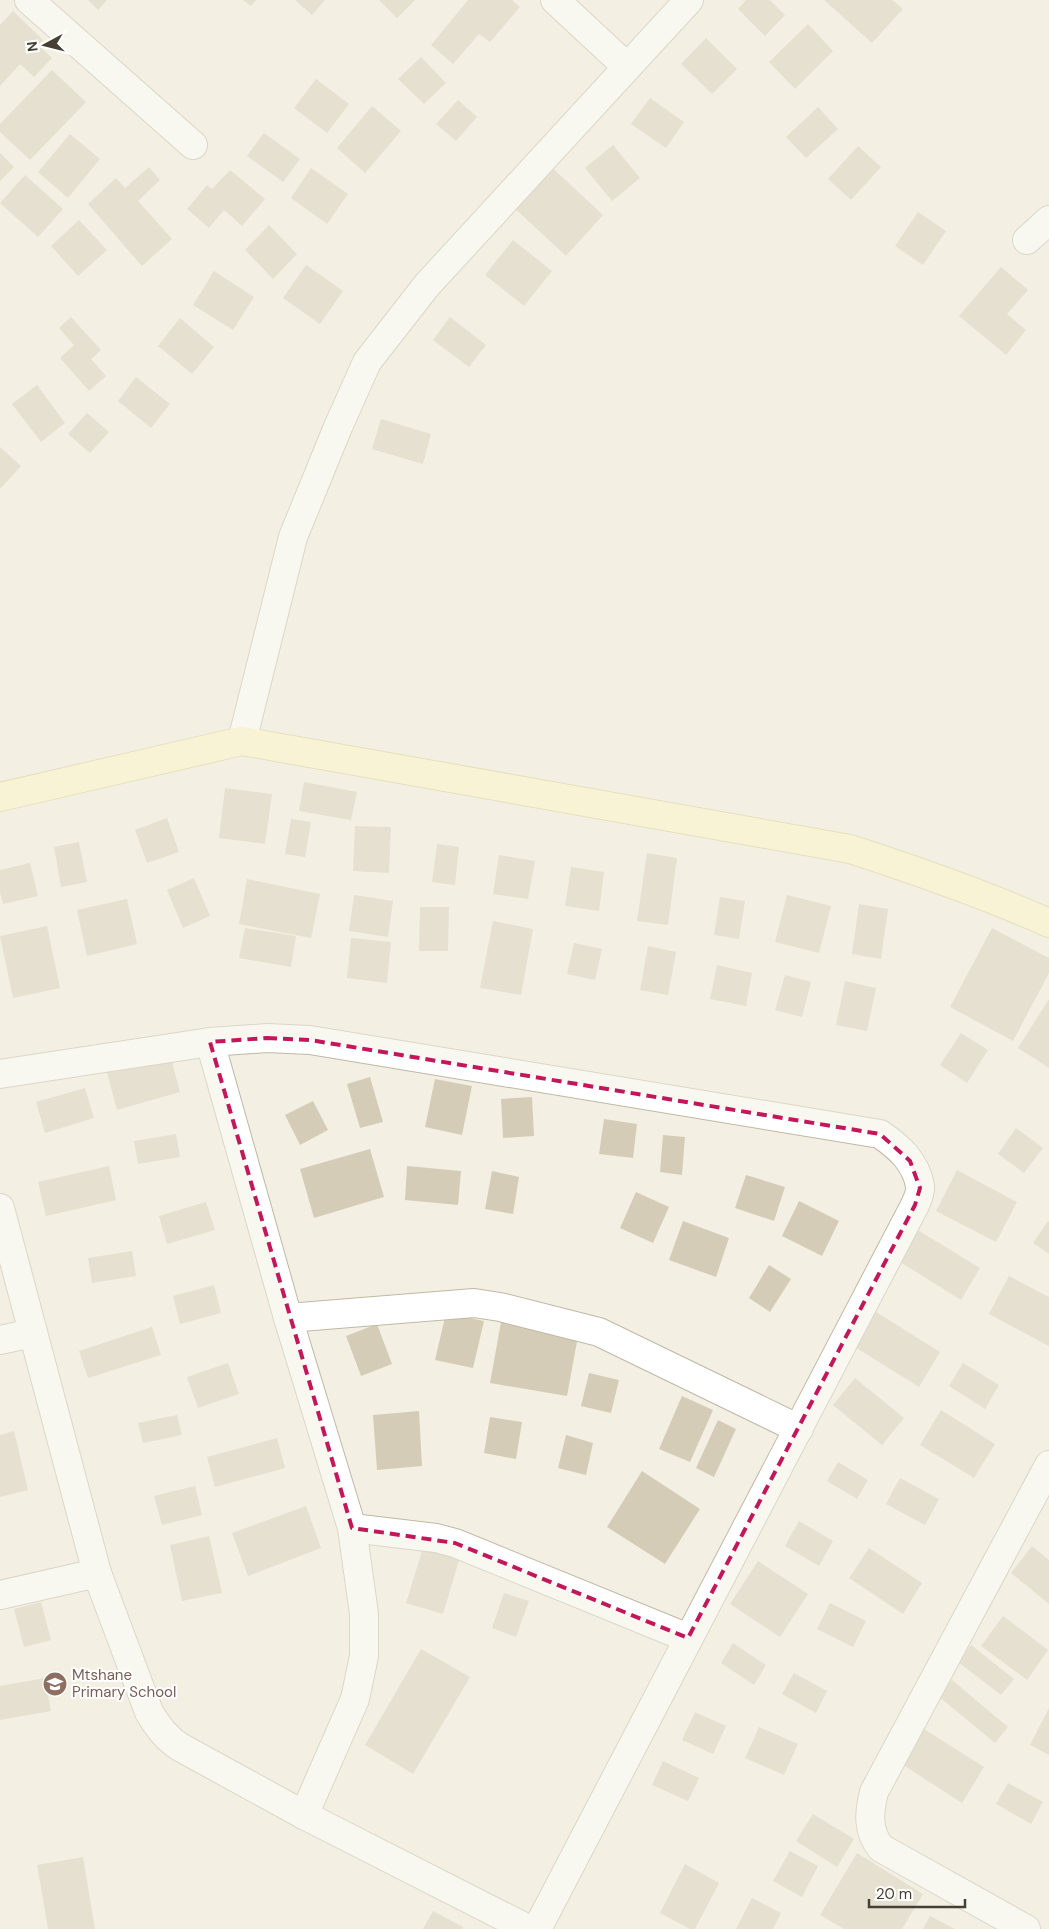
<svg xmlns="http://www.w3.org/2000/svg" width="1049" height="1929" font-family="'DM Sans',sans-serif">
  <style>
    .building { fill: #d5ccb8 }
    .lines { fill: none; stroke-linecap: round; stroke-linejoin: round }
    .street-casing { stroke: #bfb8a5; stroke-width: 30 }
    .secondary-casing { stroke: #d5ca90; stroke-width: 30 }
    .street { stroke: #fff; stroke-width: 28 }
    .secondary { stroke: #fff6c1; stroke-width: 28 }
    .marked { fill: none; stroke: #c2185b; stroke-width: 4; stroke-dasharray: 10 6; stroke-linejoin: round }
    .labels { text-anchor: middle; stroke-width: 4; stroke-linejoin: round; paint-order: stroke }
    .education-label { font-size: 15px; fill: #785e54; stroke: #fff; text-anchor: start }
  </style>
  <rect width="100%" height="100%" fill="#f3f0e3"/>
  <g class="building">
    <path d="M88,0H107L98,10Z"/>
    <path d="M243,0H256L251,6Z"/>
    <path d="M295,0H325L312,15Z"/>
    <path d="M379,0H415L397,18Z"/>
    <path d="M468,0H512L520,7L490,42L479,34L453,64L431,45Z"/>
    <path d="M746,0H770L785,15L765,36L738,9Z"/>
    <path d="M824,0H892L903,9L872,43Z"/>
    <path d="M13,11L43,40L38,45L52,58L34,77L20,64L0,86V25Z"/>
    <path d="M808,24L833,51L795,89L769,62Z"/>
    <path d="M706,38L737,69L712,94L681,64Z"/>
    <path d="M421,57L446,83L424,104L398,79Z"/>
    <path d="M52,70L86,102L30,160L0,132V124Z"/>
    <path d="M316,79L349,104L327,133L294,108Z"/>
    <path d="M650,98L684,122L666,148L631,124Z"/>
    <path d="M458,100L477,117L456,141L436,124Z"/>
    <path d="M372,106L401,131L365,173L337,148Z"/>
    <path d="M818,107L838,129L806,158L786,137Z"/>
    <path d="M264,133L300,159L283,182L247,156Z"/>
    <path d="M70,134L100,159L68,198L38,172Z"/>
    <path d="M613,145L640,178L612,201L585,168Z"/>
    <path d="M858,146L881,167L851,200L828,179Z"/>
    <path d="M0,153L14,167L0,181Z"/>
    <path d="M547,163L603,215L566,256L510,204Z"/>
    <path d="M149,167L160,180L138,201L172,239L142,266L88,204L116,178L125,188Z"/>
    <path d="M311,168L348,194L327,224L291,198Z"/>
    <path d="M230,170L265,199L242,226L224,210L209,228L187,209L207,185L212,189Z"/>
    <path d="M25,175L63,209L38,237L0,203Z"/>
    <path d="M918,212L946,231L923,265L895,246Z"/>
    <path d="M79,220L107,250L78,276L51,246Z"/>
    <path d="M269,225L297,254L273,279L245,250Z"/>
    <path d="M513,240L552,271L524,306L485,275Z"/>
    <path d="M306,265L343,291L320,324L283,298Z"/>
    <path d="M1001,267L1028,290L1007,314L1026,330L1006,355L959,316Z"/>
    <path d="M214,271L254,297L233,330L193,305Z"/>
    <path d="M71,317L101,350L91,359L106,376L89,391L60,358L74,345L59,328Z"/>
    <path d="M450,317L486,345L469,367L433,340Z"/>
    <path d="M180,318L214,347L192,374L158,346Z"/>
    <path d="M136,377L170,404L151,428L118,401Z"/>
    <path d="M37,385L65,423L41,442L12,404Z"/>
    <path d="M87,413L109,432L90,453L68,434Z"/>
    <path d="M381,419L431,434L423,464L372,449Z"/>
    <path d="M0,447L21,466L0,489Z"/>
    <path d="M304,782L357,792L351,820L299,811Z"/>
    <path d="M225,788L272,794L265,844L219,838Z"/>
    <path d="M167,818L179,852L147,863L135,830Z"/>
    <path d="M291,819L311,822L305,857L285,854Z"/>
    <path d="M355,826L391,827L389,873L353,871Z"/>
    <path d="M79,842L87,882L61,887L54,847Z"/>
    <path d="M437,844L459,847L455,885L432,882Z"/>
    <path d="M647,853L677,858L668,925L637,921Z"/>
    <path d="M499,855L535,861L528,899L493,894Z"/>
    <path d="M30,863L38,896L3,904L0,892V870Z"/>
    <path d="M571,867L604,872L599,911L565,906Z"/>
    <path d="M194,878L210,916L183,928L167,890Z"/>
    <path d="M247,879L320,894L311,938L239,924Z"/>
    <path d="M354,895L393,901L388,937L349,931Z"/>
    <path d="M787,895L831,906L819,953L775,942Z"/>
    <path d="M720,897L745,901L739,939L714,935Z"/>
    <path d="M127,899L137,944L87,956L77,910Z"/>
    <path d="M859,904L888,909L881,959L852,954Z"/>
    <path d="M420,907H449L448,951H419Z"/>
    <path d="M493,921L533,929L521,995L480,988Z"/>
    <path d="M47,926L60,988L13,998L0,936Z"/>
    <path d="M245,928L296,936L291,967L239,958Z"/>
    <path d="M992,928L1049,958V973L1013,1041L950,1007Z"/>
    <path d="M351,938L391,942L387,983L347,978Z"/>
    <path d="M574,943L602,949L595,980L567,974Z"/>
    <path d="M648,946L676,952L668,995L640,990Z"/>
    <path d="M717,965L752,973L746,1006L710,999Z"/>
    <path d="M785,975L811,982L802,1017L775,1010Z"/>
    <path d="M845,981L876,988L867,1031L836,1025Z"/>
    <path d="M1049,999V1068L1018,1048Z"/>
    <path d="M961,1033L988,1050L967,1083L940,1065Z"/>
    <path d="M169,1051L180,1092L117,1110L106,1069Z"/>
    <path d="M370,1077L383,1122L360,1128L347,1084Z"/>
    <path d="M435,1079L472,1086L462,1135L425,1127Z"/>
    <path d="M85,1088L94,1118L45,1133L36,1102Z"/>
    <path d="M532,1097L534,1136L503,1138L501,1099Z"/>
    <path d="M313,1101L328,1130L300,1145L285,1115Z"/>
    <path d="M604,1119L637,1124L633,1158L599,1154Z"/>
    <path d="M1016,1128L1043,1148L1024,1173L998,1154Z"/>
    <path d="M176,1134L180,1157L138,1164L134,1141Z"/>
    <path d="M663,1135L685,1137L682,1175L660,1172Z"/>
    <path d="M370,1149L384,1197L314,1218L300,1169Z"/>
    <path d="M109,1166L116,1200L46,1216L38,1182Z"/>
    <path d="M407,1166L461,1171L458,1205L405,1200Z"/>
    <path d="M957,1170L1017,1202L996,1242L936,1211Z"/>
    <path d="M492,1171L519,1177L513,1214L485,1209Z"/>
    <path d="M746,1175L785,1187L774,1221L735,1208Z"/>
    <path d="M636,1192L669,1207L653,1243L620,1228Z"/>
    <path d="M799,1201L839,1221L822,1256L782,1236Z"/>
    <path d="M206,1202L215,1230L167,1244L159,1216Z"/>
    <path d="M683,1221L729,1238L716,1277L669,1260Z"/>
    <path d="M1048,1221L1049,1222V1254L1033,1243Z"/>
    <path d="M916,1229L980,1268L961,1300L897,1260Z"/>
    <path d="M132,1251L136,1276L92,1283L88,1258Z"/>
    <path d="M769,1265L791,1279L770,1312L749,1298Z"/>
    <path d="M1009,1276L1049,1297V1346L989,1314Z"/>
    <path d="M214,1285L221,1313L180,1324L173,1296Z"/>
    <path d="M876,1312L940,1352L919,1387L855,1347Z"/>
    <path d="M446,1313L484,1321L473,1368L435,1360Z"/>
    <path d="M501,1322L578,1336L567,1396L490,1383Z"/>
    <path d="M377,1324L392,1364L361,1376L346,1336Z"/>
    <path d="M152,1327L161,1355L88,1378L79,1351Z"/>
    <path d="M228,1363L239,1394L198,1408L187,1377Z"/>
    <path d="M963,1363L999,1385L985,1409L949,1386Z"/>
    <path d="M589,1373L619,1380L611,1413L581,1406Z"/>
    <path d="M855,1378L904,1418L882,1445L833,1405Z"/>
    <path d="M682,1396L713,1410L690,1462L659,1449Z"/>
    <path d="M941,1410L995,1444L974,1478L920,1445Z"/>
    <path d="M419,1411L422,1466L377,1470L373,1415Z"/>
    <path d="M177,1415L182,1435L143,1443L138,1423Z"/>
    <path d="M490,1417L522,1422L516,1459L484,1453Z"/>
    <path d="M718,1420L736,1429L714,1477L696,1468Z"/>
    <path d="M14,1431L28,1490L0,1497V1435Z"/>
    <path d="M566,1435L593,1443L586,1475L558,1468Z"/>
    <path d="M277,1438L285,1468L215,1487L207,1457Z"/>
    <path d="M838,1462L868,1480L857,1499L827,1481Z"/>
    <path d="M642,1471L700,1509L665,1564L607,1527Z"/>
    <path d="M900,1478L939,1499L925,1525L886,1504Z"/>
    <path d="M195,1486L202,1515L162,1525L154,1496Z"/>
    <path d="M306,1506L321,1548L248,1576L232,1533Z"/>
    <path d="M799,1521L833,1541L819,1566L785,1546Z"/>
    <path d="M209,1536L222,1593L182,1601L170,1545Z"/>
    <path d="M424,1545L460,1557L443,1614L406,1603Z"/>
    <path d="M1032,1546L1049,1560V1604L1011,1573Z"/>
    <path d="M869,1548L922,1583L903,1614L849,1578Z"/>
    <path d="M758,1561L808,1594L780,1637L730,1604Z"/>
    <path d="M504,1593L529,1601L516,1637L492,1628Z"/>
    <path d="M41,1602L51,1640L24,1647L14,1609Z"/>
    <path d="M830,1603L866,1621L853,1647L817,1629Z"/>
    <path d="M1003,1616L1048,1650L1027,1680L981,1646Z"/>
    <path d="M733,1643L766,1665L754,1685L721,1663Z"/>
    <path d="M971,1645L1014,1679L1001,1695L958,1662Z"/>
    <path d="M421,1649L470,1677L413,1774L365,1745Z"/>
    <path d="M794,1673L827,1691L816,1713L782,1694Z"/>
    <path d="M45,1678L51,1711L0,1720V1686Z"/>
    <path d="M952,1680L1008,1727L995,1743L938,1696Z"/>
    <path d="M1049,1708V1755L1030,1745Z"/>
    <path d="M695,1712L726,1726L713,1754L682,1740Z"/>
    <path d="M919,1726L984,1767L962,1803L897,1761Z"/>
    <path d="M759,1727L798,1744L784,1775L745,1758Z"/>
    <path d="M663,1761L699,1778L688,1801L652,1785Z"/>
    <path d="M1008,1783L1043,1802L1031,1824L996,1804Z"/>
    <path d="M813,1814L854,1839L837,1867L796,1841Z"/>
    <path d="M790,1851L818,1866L802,1897L773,1881Z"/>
    <path d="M857,1853L923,1894L902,1929H844L820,1915Z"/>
    <path d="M83,1857L95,1929H48L37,1865Z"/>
    <path d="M685,1864L719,1883L695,1929H690L660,1913Z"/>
    <path d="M752,1898L781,1913L773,1929H736Z"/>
    <path d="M433,1911L463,1927L462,1929H423Z"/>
    <path d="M930,1916L955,1929H923Z"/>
  </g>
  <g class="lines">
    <defs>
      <g id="street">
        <path d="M29,0L193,145"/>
        <path d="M555,0L627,67"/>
        <path d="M1027,240L1049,220"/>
        <path d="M242,741L293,537L338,427L367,362L427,285L689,0"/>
        <path d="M210,1042L288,1318L352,1528L364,1614V1656L355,1699L304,1815"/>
        <path d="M0,1074L210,1042L267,1038L310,1040L880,1134C899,1147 916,1162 920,1186C921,1192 917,1200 915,1205L537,1929"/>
        <path d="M0,1208L97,1573L149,1712C158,1727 166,1738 180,1747L304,1815L528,1929"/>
        <path d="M288,1318L474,1303L500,1307L599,1332L799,1429"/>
        <path d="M0,1340L32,1333"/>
        <path d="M352,1528L436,1538L455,1543L688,1638"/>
        <path d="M0,1595L97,1573"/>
        <path d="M1026,1929L881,1848C867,1831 869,1812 874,1792L1049,1465"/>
      </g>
      <path id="secondary" d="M0,797L242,741L850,849C918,871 984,894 1049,923"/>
    </defs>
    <use href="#street" class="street-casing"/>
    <use href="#secondary" class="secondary-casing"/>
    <use href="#street" class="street"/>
    <use href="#secondary" class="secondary"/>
  </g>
  <path d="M0 0H1049V1929H0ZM267,1038L310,1040L880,1134L910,1161L920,1188L915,1205L688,1638L455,1543L352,1528L210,1042Z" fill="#f3f0e3" fill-opacity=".55" fill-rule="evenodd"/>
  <path class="marked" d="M267,1038L310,1040L880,1134L910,1161L920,1188L915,1205L688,1638L455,1543L352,1528L210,1042Z"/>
  <defs>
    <symbol id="school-disc" viewBox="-11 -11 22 22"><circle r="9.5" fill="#8d6e63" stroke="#fff"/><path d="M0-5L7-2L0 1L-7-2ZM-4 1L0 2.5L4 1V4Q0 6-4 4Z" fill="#fff"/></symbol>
  </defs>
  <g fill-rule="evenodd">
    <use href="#school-disc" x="41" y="1670" width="28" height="28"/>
  </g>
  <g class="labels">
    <g class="education-label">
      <text x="72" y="1680">Mtshane<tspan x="72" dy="17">Primary School</tspan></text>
    </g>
  </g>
  <g transform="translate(45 45) rotate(263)" stroke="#ffffff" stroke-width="4" paint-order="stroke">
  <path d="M0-4L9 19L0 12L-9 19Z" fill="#454033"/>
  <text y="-8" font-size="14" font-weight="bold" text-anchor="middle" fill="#454033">N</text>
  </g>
  <path d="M869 1899v8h96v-8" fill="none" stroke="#454033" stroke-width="2.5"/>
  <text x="876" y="1899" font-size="15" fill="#454033" stroke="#ffffff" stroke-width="4" paint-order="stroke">20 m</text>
</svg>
